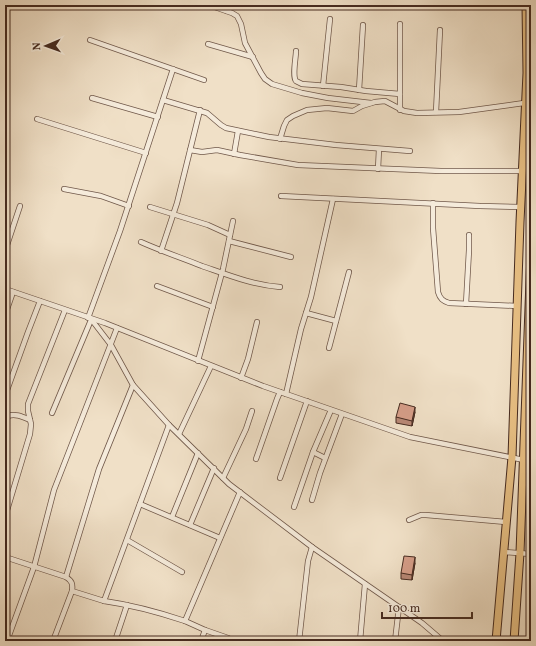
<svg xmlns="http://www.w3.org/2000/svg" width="536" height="646" font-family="Vollkorn,serif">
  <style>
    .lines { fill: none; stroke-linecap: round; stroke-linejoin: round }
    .minor-casing { stroke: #70584a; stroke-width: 6 }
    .primary-casing { stroke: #462b20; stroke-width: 9 }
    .minor { stroke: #f5ebdb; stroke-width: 4.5 }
    .primary { stroke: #e8c084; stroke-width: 7 }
    .wall { fill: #b88876; stroke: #462b20 }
    .shaded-wall { fill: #966f60; stroke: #462b20 }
    .building { fill: #d69e89; stroke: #462b20 }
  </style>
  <rect width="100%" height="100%" fill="#f0e0c7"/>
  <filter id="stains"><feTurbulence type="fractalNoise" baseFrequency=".005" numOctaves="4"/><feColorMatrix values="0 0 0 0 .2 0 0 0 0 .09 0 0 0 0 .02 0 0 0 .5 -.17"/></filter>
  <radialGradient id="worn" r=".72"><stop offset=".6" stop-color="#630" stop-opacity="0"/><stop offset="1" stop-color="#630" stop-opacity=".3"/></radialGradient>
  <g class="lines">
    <defs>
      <g id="minor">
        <path d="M209,5L232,13L237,16L241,24L245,43L261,73L265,79L272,84L302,93L328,98L371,103"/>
        <path d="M227,11L228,5"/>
        <path d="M90,40L204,80"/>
        <path d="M208,44L253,57"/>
        <path d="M296,51C296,58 292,76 296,81C298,82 300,83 302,84L341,87L366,91L400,94"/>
        <path d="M323,86L330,19"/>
        <path d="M359,90L363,25"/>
        <path d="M92,98L158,117"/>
        <path d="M163,100L207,113L221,125L226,128L269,137L336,145L410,151"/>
        <path d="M400,110V24"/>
        <path d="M436,112L440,30"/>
        <path d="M37,119L146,153"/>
        <path d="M280,139L284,126L287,120L293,116L307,110L327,108L353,111L362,106L375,102L385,101L404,111L417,113L459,112L531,102"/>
        <path d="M190,150L202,152L217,150L240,155L298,165L441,171H523"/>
        <path d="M234,154L238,131"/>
        <path d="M378,169L379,149"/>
        <path d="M64,189L101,196L129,206"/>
        <path d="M281,196L480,206L521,207"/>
        <path d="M433,203V228L438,292C440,299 443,301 449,303L517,306"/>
        <path d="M150,207L208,225L230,235"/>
        <path d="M229,241L291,257"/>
        <path d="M141,242C161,251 182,258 202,266C228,275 253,285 280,287"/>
        <path d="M5,251L20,206"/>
        <path d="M161,251L177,203L200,110"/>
        <path d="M157,286L213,307"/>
        <path d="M5,289L105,323L263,386L410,437L524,460"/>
        <path d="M466,304L469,250V235"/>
        <path d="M306,313L336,321"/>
        <path d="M5,315L13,292"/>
        <path d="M88,318L120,231L173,69"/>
        <path d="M329,348L349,272"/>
        <path d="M198,361L223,269L233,221"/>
        <path d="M241,378L248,359L257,322"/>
        <path d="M133,385L169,425"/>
        <path d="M6,393L28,332L40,301"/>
        <path d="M286,394L301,329L311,297L333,199"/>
        <path d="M52,413L91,320"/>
        <path d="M5,425L8,416C15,413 23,417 30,420"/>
        <path d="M179,434L211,366"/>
        <path d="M313,452L325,458"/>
        <path d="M256,459L277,399L280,392"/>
        <path d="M223,478L246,429L252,411"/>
        <path d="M280,478L307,401"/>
        <path d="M312,500L320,473L342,414"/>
        <path d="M140,504L220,538"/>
        <path d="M294,507L313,452L331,410"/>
        <path d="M5,517L30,434L31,424L28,411V404L65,310"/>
        <path d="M172,517L198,453"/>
        <path d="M409,520L421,515H426L506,522"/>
        <path d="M190,525L214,468"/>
        <path d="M127,540L182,572"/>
        <path d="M504,552L531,554"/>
        <path d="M5,557L66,577C72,581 73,584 72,591L104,601L169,425L229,484L312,547"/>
        <path d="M66,577L99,469L133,385L111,345L91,319"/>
        <path d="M104,601C132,605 158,612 185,621"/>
        <path d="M205,630L228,638"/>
        <path d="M7,641L34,567L54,490L117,328"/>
        <path d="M53,641L72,591"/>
        <path d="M115,641L127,605"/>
        <path d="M201,641L205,630L185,621L240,492"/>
        <path d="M299,641L308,561L312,547L422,623L443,641"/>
        <path d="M360,641L365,584"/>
        <path d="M395,641L399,607"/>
      </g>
      <g id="primary">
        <path d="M496,641L512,457L520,222L527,73L526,5"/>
        <path d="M514,641L520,553L531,253"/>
      </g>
    </defs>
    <use href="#minor" class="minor-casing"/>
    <use href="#primary" class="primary-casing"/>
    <use href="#minor" class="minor"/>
    <use href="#primary" class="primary"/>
  </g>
  <g class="wall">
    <path d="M415,412L412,426L396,423V417Z"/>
    <path d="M415,563L412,580L401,579V573Z"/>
  </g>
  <g class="shaded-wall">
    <path d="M415,407V412L412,426V421Z"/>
    <path d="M415,557V563L412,580V575Z"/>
  </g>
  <g class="building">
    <path d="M400,403L415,407L412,421L396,417Z"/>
    <path d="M404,556L415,557L412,575L401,573Z"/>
  </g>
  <rect width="536" height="646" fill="none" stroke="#f0e0c7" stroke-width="20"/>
  <rect x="6" y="6" width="524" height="634" fill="none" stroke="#462b20" stroke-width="2"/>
  <rect x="10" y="10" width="516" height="626" fill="none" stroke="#462b20"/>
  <g transform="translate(46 46) rotate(268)" stroke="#f5ebdb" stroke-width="3" paint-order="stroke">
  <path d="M0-3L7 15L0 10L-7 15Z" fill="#462b20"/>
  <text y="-6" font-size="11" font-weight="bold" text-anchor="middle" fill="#462b20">N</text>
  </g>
  <path d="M382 612v6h90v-6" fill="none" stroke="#462b20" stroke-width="2"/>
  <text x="388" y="612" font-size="12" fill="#462b20" stroke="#f5ebdb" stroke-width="3" paint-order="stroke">100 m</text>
  <rect width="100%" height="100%" filter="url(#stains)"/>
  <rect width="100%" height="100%" fill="url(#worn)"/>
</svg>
